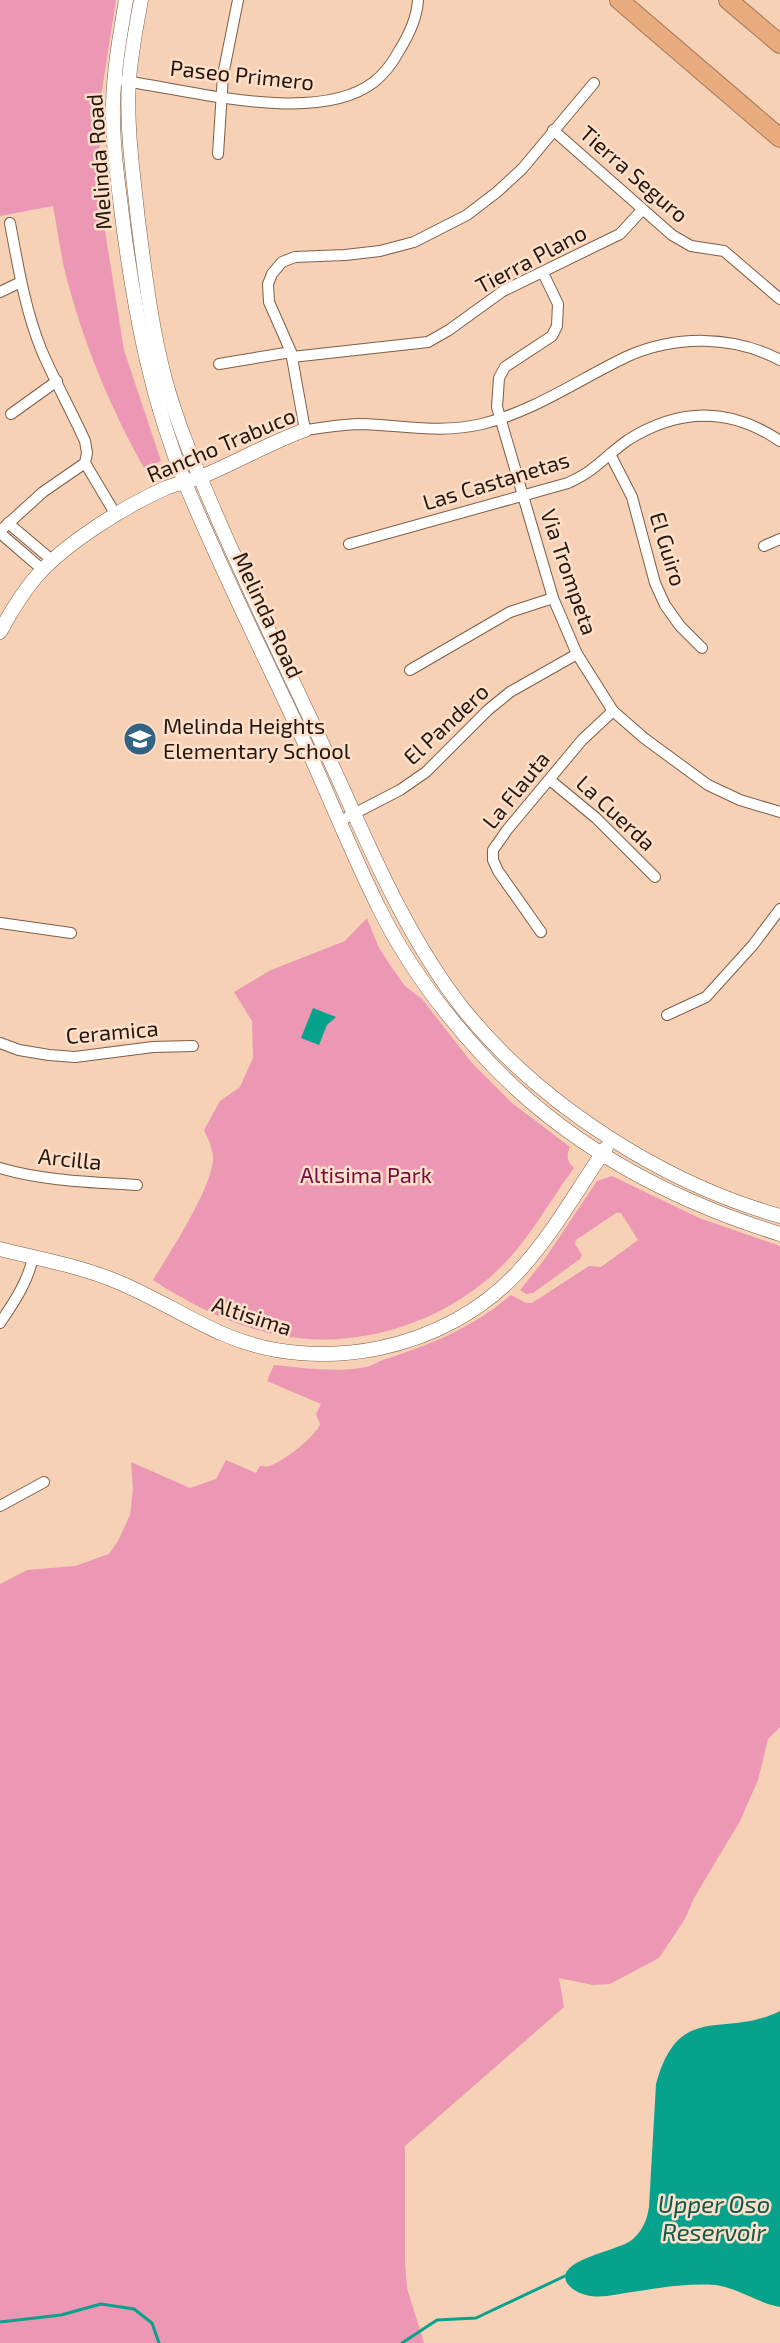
<svg xmlns="http://www.w3.org/2000/svg" width="780" height="2343" font-family="'Exo 2',sans-serif">
  <style>
    .green { fill: #ec97b4 }
    .water { fill: #07a28c }
    .lines { fill: none; stroke-linecap: round; stroke-linejoin: round }
    .stream { stroke: #07a28c; stroke-width: 3 }
    .street-casing { stroke: #7e5e46; stroke-width: 12 }
    .secondary-casing { stroke: #7e5e46; stroke-width: 15 }
    .highway-casing { stroke: #a47856; stroke-width: 20 }
    .street { stroke: #fff; stroke-width: 10 }
    .secondary { stroke: #fff; stroke-width: 14 }
    .highway { stroke: #e9ac7e; stroke-width: 18 }
    .labels { text-anchor: middle; stroke-width: 5; stroke-linejoin: round; paint-order: stroke }
    .street-label { font-size: 22px; fill: #24170d; stroke: #fee0ca }
    .poi-label { font-size: 22px; fill: #24170d; stroke: #fee0ca; text-anchor: start }
    .park-label { font-size: 22px; fill: #740c40; stroke: #fee0ca }
    .water-label { font-size: 24px; font-style: italic; fill: #10584b; stroke: #fee0ca }
  </style>
  <rect width="100%" height="100%" fill="#f6d1b6"/>
  <g class="green">
    <path d="M0,0H116L100,103L99,193L124,350L161,461L144,468C112,411 86,349 69,287C61,260 58,232 53,206L0,216Z"/>
    <path d="M367,918L378,946L390,965L405,986L422,999L472,1063L512,1103L570,1147C566,1155 567,1162 574,1168C568,1177 561,1185 556,1194C539,1219 523,1245 501,1267C444,1323 357,1351 278,1335C233,1326 191,1305 153,1280C169,1254 214,1185 213,1157C212,1147 208,1138 204,1130L220,1101L240,1087L253,1058L252,1021L234,992L271,970L345,941Z"/>
    <path d="M612,1176L699,1218L780,1246V1727L768,1739L758,1780L740,1821L694,1898L685,1919L659,1958L610,1984L593,1985L559,1978L564,2007L405,2146V2261L407,2288L424,2343H0V1584L27,1570L75,1566L109,1554L118,1541L130,1515L133,1489L131,1462L190,1488L216,1479L226,1460L256,1473L260,1466C263,1466 266,1467 269,1466C282,1463 316,1436 320,1424L316,1414L321,1404L267,1381L274,1365C304,1368 336,1373 366,1367C372,1366 377,1362 383,1360C432,1344 471,1329 511,1295L526,1303H532L589,1266L601,1267L638,1240L621,1213H616L576,1240L575,1244L582,1255L580,1259L533,1293L526,1294L520,1290L544,1260L597,1181Z"/>
  </g>
  <g class="water">
    <path d="M313,1008L336,1017L327,1025L319,1045L301,1038Z"/>
    <path d="M780,2011V2307C757,2303 739,2288 715,2285C688,2283 658,2288 632,2292C617,2294 601,2299 586,2295C579,2293 572,2290 567,2283C554,2259 621,2251 633,2239C643,2230 647,2220 649,2207L656,2084C679,2000 724,2039 780,2011Z"/>
  </g>
  <g class="lines">
    <g class="stream">
      <path d="M0,2322L61,2315L101,2304L134,2309L152,2323L159,2343"/>
      <path d="M402,2343L437,2320L476,2318L565,2276"/>
    </g>
    <defs>
      <g id="street">
        <path d="M124,81C190,90 317,126 374,82C384,74 393,62 399,51C409,35 417,19 418,0"/>
        <path d="M594,83L522,169L497,192L467,215L414,242L380,251L345,255L295,257L282,262L272,274L268,284L269,302L291,352L305,430C323,428 342,424 360,424C403,425 438,434 482,424C535,411 578,380 626,357C675,335 733,335 780,360"/>
        <path d="M553,130L672,235L691,246L724,251L780,299"/>
        <path d="M218,154L223,75L238,0"/>
        <path d="M543,273L558,304L557,326L552,336L505,367L499,378L497,407L553,598L577,654L613,711L644,738L708,785L740,800L780,812"/>
        <path d="M0,292L21,282"/>
        <path d="M292,357L428,342L449,330L503,291L620,234L642,210"/>
        <path d="M219,364L291,352"/>
        <path d="M11,414L57,381"/>
        <path d="M610,454L632,497L655,583L665,605L680,626L702,648"/>
        <path d="M85,463L116,515"/>
        <path d="M8,523L53,561"/>
        <path d="M0,531L43,492L85,463L87,453L85,441C71,410 54,380 41,349C25,309 18,266 10,223"/>
        <path d="M0,533L43,570"/>
        <path d="M349,544L568,483C576,479 585,475 592,469C604,460 615,449 628,440C679,408 730,407 780,441"/>
        <path d="M764,546L780,539"/>
        <path d="M410,670L510,612L553,598"/>
        <path d="M550,780L596,818L655,877"/>
        <path d="M340,821L400,790L426,772L488,710L510,692L577,654"/>
        <path d="M0,923L71,933"/>
        <path d="M541,932L498,871L493,860V850L507,830L582,740L613,711"/>
        <path d="M667,1015L706,997L753,945L780,909"/>
        <path d="M0,1043L19,1050L49,1055L75,1057L153,1047L193,1046"/>
        <path d="M0,1168C44,1181 91,1182 137,1185"/>
        <path d="M0,1323C14,1302 28,1282 33,1257"/>
        <path d="M0,1506L44,1482"/>
      </g>
      <g id="secondary">
        <path d="M126,0C120,35 114,69 113,104C112,147 119,189 124,231C136,319 152,402 186,485C221,570 263,653 302,737C328,793 351,852 379,908C406,963 445,1015 487,1060C567,1145 670,1200 780,1234"/>
        <path d="M141,0C136,27 131,53 129,80C126,127 133,173 138,220C145,273 151,327 165,379C177,424 196,468 214,510C247,587 284,662 319,737C363,830 400,929 464,1010C541,1105 663,1183 780,1216"/>
        <path d="M0,632C10,613 22,594 35,578C64,544 125,506 166,488C178,483 190,481 201,477C237,462 269,443 305,430"/>
        <path d="M0,1249C39,1259 81,1266 118,1282C154,1297 187,1318 223,1334C320,1376 445,1350 517,1273C552,1236 577,1190 606,1148"/>
      </g>
      <g id="highway">
        <path d="M619,0L780,138"/>
        <path d="M728,0L780,44"/>
      </g>
    </defs>
    <use href="#street" class="street-casing"/>
    <use href="#secondary" class="secondary-casing"/>
    <use href="#highway" class="highway-casing"/>
    <use href="#street" class="street"/>
    <use href="#secondary" class="secondary"/>
    <use href="#highway" class="highway"/>
  </g>
  <defs>
    <symbol id="school-disc" viewBox="-11 -11 22 22"><circle r="9.5" fill="#336382" stroke="#fee0ca"/><path d="M0-5L7-2L0 1L-7-2ZM-4 1L0 2.5L4 1V4Q0 6-4 4Z" fill="#fff"/></symbol>
  </defs>
  <g fill-rule="evenodd">
    <use href="#school-disc" x="121" y="720" width="38" height="38"/>
  </g>
  <g class="labels">
    <g class="street-label">
      <text transform="translate(242 75) rotate(6)" y="8">Paseo Primero</text>
      <text transform="translate(99 162) rotate(-94)" y="8">Melinda Road</text>
      <text transform="translate(634 174) rotate(41)" y="8">Tierra Seguro</text>
      <text transform="translate(531 259) rotate(-28)" y="8">Tierra Plano</text>
      <text transform="translate(221 445) rotate(-23)" y="8">Rancho Trabuco</text>
      <text transform="translate(496 481) rotate(-17)" y="8">Las Castanetas</text>
      <text transform="translate(668 549) rotate(73)" y="8">El Guiro</text>
      <text transform="translate(569 572) rotate(71)" y="8">Via Trompeta</text>
      <text transform="translate(268 615) rotate(65)" y="8">Melinda Road</text>
      <text transform="translate(446 724) rotate(-43)" y="8">El Pandero</text>
      <text transform="translate(516 790) rotate(-51)" y="8">La Flauta</text>
      <text transform="translate(616 813) rotate(43)" y="8">La Cuerda</text>
      <text transform="translate(112 1032) rotate(-5)" y="8">Ceramica</text>
      <text transform="translate(70 1159) rotate(6)" y="8">Arcilla</text>
      <text transform="translate(252 1316) rotate(18)" y="8">Altisima</text>
    </g>
    <g class="poi-label">
      <text x="163" y="734">Melinda Heights<tspan x="163" dy="25">Elementary School</tspan></text>
    </g>
    <g class="park-label">
      <text x="366" y="1183">Altisima Park</text>
    </g>
    <g class="water-label">
      <text x="714" y="2213">Upper Oso<tspan x="714" dy="28">Reservoir</tspan></text>
    </g>
  </g>
</svg>
